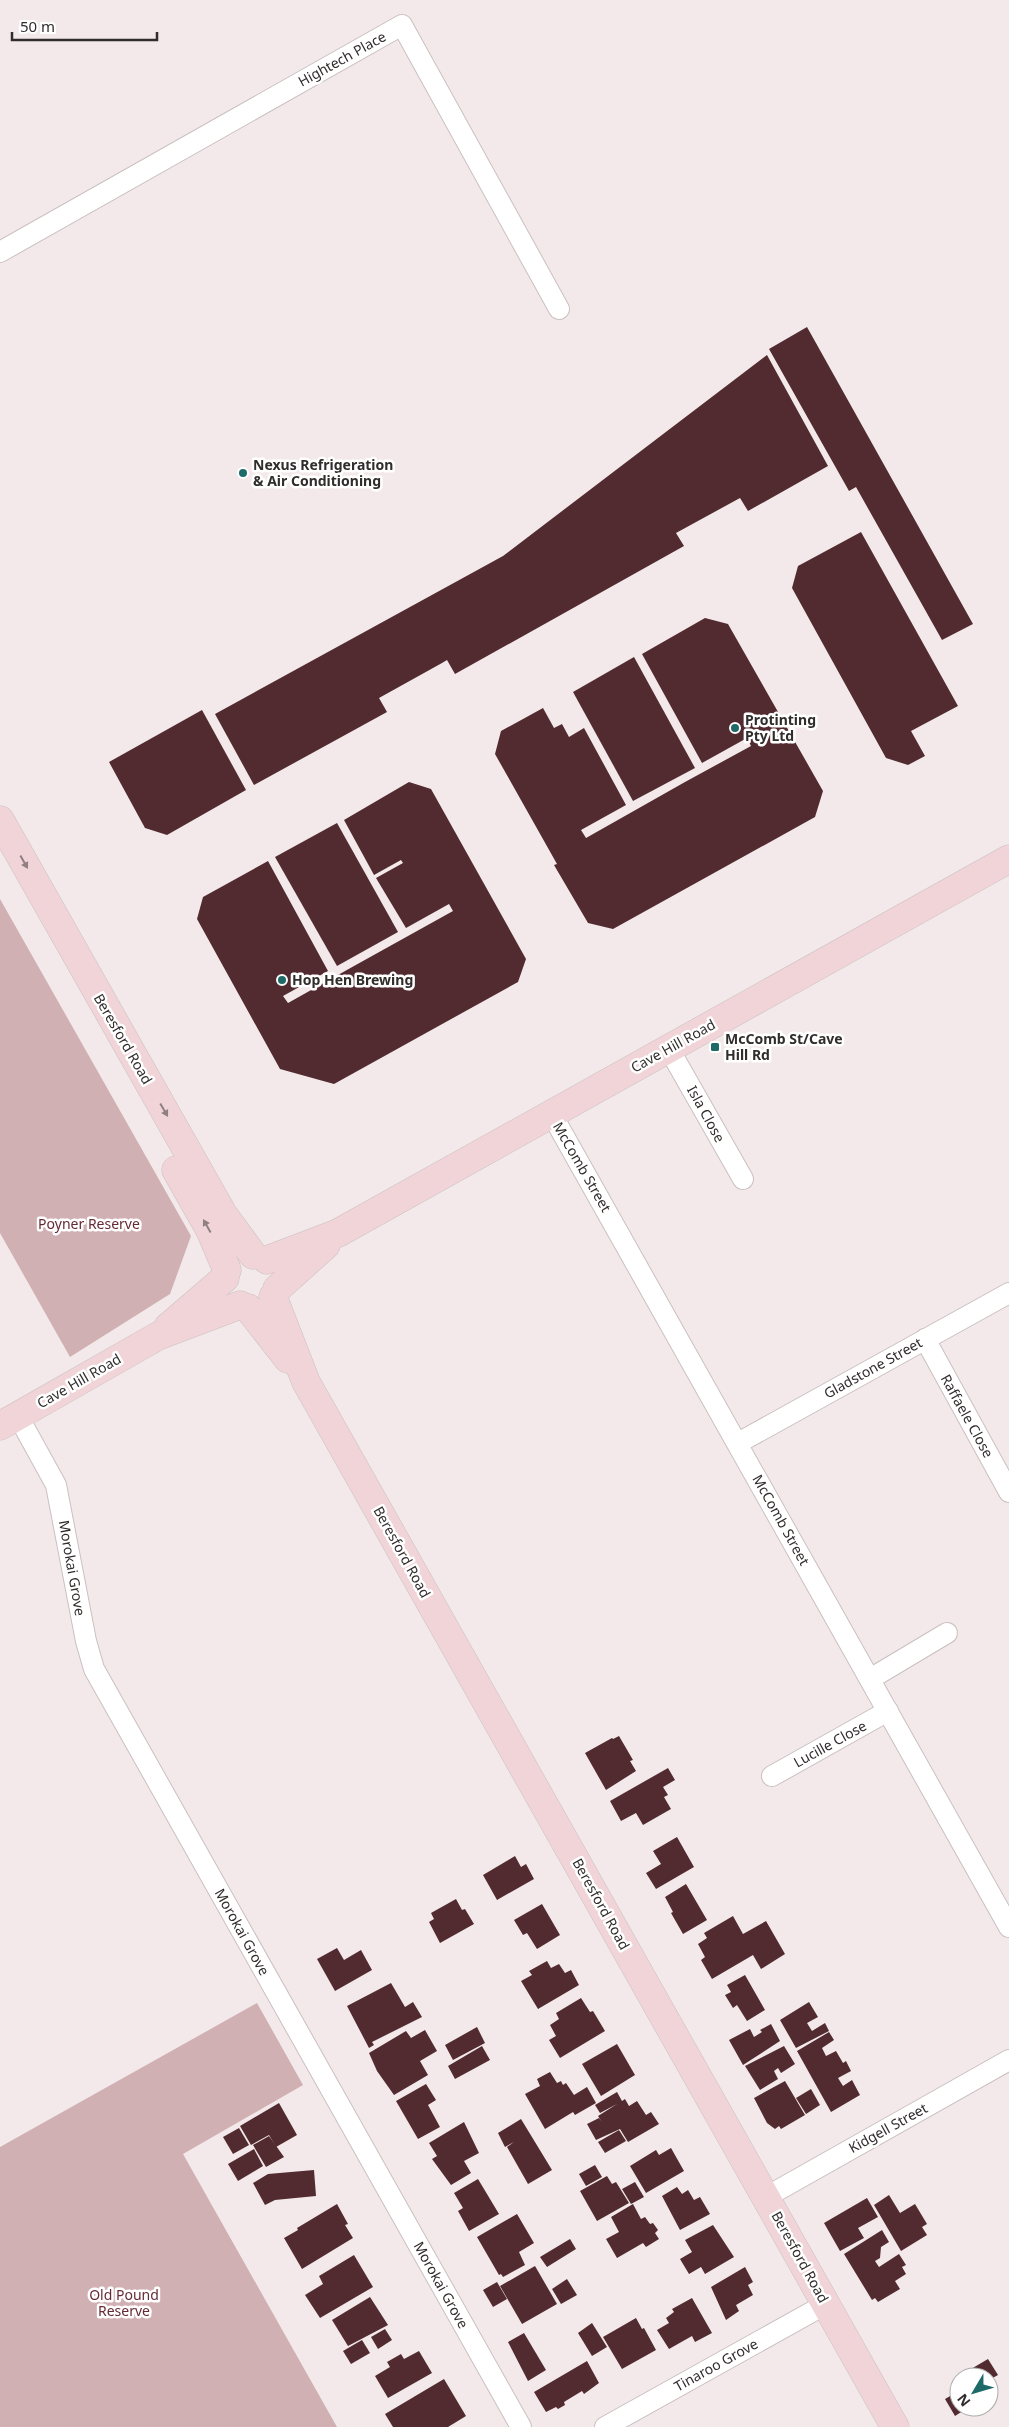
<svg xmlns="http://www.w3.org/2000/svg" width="1009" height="2427" font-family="'Noto Sans',sans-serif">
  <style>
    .green { fill: #d0b0b3 }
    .building { fill: #522b30 }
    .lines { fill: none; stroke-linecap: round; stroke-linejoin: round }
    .street-casing { stroke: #cac0c0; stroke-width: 22 }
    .secondary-casing { stroke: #cac0c0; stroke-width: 29 }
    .street { stroke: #fff; stroke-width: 20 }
    .secondary { stroke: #f0d4d8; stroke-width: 28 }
    .oneway { fill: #908082 }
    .poi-dot { fill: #1e6a68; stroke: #fff; stroke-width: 2 }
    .labels { text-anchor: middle; stroke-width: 5; stroke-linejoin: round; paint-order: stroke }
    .street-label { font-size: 14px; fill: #312d2d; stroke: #fff }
    .poi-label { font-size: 14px; font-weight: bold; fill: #312d2d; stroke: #fff; text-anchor: start }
    .park-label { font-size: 14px; fill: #662a34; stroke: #fff }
  </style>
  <rect width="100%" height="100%" fill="#f3e9ea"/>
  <g class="green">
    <path d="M0,899L191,1236L170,1294L70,1357L0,1233Z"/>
    <path d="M257,2003L303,2085L183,2154L337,2427H0V2147Z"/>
  </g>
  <g class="building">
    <path d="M807,327L973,624L942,640L856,487L849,491L769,349Z"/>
    <path d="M767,355L828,466L748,511L740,498L676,533L684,546L455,674L447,660L442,663L379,698L387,712L254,785L215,714L503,556Z"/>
    <path d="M861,532L958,706L911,731L925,756L908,765L886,758L792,588L798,566Z"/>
    <path d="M705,618L728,624L823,791L815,817L613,929L588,923L554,865L557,864L495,754L501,731L543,708L554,728L562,724L569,737L584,728L626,805L581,830L586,838L685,782L751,746L747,738L702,763L642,654Z"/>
    <path d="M634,657L695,768L633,801L573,692Z"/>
    <path d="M202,710L246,790L167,835L145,828L109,762Z"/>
    <path d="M409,782L431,789L526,959L518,982L334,1084L280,1069L197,919L203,897L268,861L328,971L283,996L288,1003L354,966L453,911L449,904L406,928L376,878L403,863L401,860L374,875L344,820Z"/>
    <path d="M337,823L398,932L337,966L275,857Z"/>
    <path d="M619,1736L633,1760L630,1761L636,1771L606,1790L585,1753L612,1738L613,1739Z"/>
    <path d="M668,1768L675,1780L663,1787L668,1795L664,1797L671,1809L643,1825L636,1813L621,1821L610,1801Z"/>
    <path d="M677,1837L694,1867L656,1889L646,1873L661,1864L653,1851Z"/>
    <path d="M515,1856L521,1867L526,1864L534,1879L497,1900L483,1875Z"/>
    <path d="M686,1884L707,1920L683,1934L671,1913L673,1912L665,1897Z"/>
    <path d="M456,1899L462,1910L465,1909L474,1924L440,1943L429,1922L434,1919L431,1913Z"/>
    <path d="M542,1904L560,1935L537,1949L527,1933L523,1935L514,1920Z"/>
    <path d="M733,1916L743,1934L766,1921L785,1954L761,1969L753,1955L712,1979L701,1960L705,1957L698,1944L707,1938L704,1933Z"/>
    <path d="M337,1948L344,1960L361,1950L372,1970L335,1991L317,1959Z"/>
    <path d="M547,1961L551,1968L559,1964L565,1973L571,1970L579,1985L538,2009L521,1981L532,1975L529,1971Z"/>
    <path d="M745,1975L765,2010L747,2021L737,2005L733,2008L725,1995L731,1992L727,1985Z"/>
    <path d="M391,1983L405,2007L413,2002L422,2017L372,2042L374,2045L369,2048L347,2006Z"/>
    <path d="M581,1998L590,2012L593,2011L605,2031L560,2058L549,2040L556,2036L550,2025L559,2019L556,2013Z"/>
    <path d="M809,2002L818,2017L807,2023L812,2031L825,2023L829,2031L796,2048L780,2020Z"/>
    <path d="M771,2024L780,2041L743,2065L729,2040L750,2029L754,2037L762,2032L760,2030Z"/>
    <path d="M477,2027L485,2043L453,2060L445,2045Z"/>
    <path d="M425,2030L437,2051L420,2061L428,2075L394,2095L377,2071L369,2053L406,2031L411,2038Z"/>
    <path d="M829,2032L834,2040L822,2048L826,2056L836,2051L843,2063L846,2061L851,2071L838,2078L843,2086L852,2080L860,2095L831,2112L797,2051Z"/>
    <path d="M617,2044L635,2075L601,2096L582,2064Z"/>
    <path d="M482,2046L490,2060L455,2079L448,2066Z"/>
    <path d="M784,2046L795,2064L781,2073L778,2068L774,2071L778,2079L760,2090L745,2066Z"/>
    <path d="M550,2072L557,2083L561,2081L563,2085L566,2083L574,2095L587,2087L596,2103L575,2115L573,2112L545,2129L525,2094L540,2086L537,2079Z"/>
    <path d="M785,2081L805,2115L781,2129L779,2126L775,2129L767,2123L754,2098Z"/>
    <path d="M426,2084L436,2100L428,2105L440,2127L418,2139L396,2101Z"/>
    <path d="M811,2089L820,2105L806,2114L796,2098Z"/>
    <path d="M617,2092L622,2101L625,2099L629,2106L637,2101L646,2115L651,2112L659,2124L628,2142L620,2129L596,2140L587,2124L599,2118L602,2122L598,2116L617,2104L600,2113L595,2105Z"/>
    <path d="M279,2103L297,2135L276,2147L269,2135L251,2145L240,2126Z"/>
    <path d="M521,2119L552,2170L528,2184L507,2147L514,2142L505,2147L498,2133Z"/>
    <path d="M464,2122L479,2153L464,2161L471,2173L451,2185L432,2159L437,2156L429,2143Z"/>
    <path d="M239,2128L249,2145L233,2154L223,2137Z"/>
    <path d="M619,2130L626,2141L605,2153L598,2142Z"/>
    <path d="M269,2136L284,2157L266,2167L253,2145Z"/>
    <path d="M671,2148L684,2171L646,2193L630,2166L656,2150L659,2155Z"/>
    <path d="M254,2149L263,2166L238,2181L228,2164Z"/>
    <path d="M595,2165L602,2177L586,2186L579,2174Z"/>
    <path d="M314,2170L316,2196L275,2200L265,2205L253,2183L268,2174Z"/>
    <path d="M607,2176L612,2184L616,2182L629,2203L597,2221L580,2191Z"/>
    <path d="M478,2179L499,2214L469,2231L458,2211L463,2208L454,2193Z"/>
    <path d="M635,2182L644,2197L631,2204L622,2189Z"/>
    <path d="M677,2187L682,2194L688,2190L694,2200L700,2197L710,2214L680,2230L662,2196Z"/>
    <path d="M889,2195L900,2213L915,2204L927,2224L922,2227L927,2235L901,2251L874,2205Z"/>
    <path d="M867,2198L878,2217L858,2228L864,2238L840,2251L824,2223Z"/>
    <path d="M337,2204L348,2224L345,2225L353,2238L302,2269L284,2238L298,2230L297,2228Z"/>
    <path d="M633,2204L641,2219L645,2217L650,2224L653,2223L658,2230L655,2233L659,2239L646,2247L643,2243L617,2258L606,2239L619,2232L611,2217Z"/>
    <path d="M517,2214L534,2243L519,2252L525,2265L503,2277L501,2274L499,2275L477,2237Z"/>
    <path d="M713,2225L734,2257L705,2274L701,2267L689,2274L680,2259L692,2252L685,2240Z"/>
    <path d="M882,2230L889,2242L881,2247L880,2258L875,2261L879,2267L899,2254L906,2265L902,2267L906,2274L895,2281L900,2289L878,2302L875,2298L872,2300L844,2254Z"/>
    <path d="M570,2239L576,2249L547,2267L540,2257Z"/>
    <path d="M354,2255L373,2287L320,2318L305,2295L323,2284L319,2276Z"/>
    <path d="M535,2266L557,2304L522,2324L500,2286Z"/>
    <path d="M745,2267L753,2282L748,2285L753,2295L736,2305L739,2311L726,2320L711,2287Z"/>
    <path d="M567,2279L577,2295L561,2304L552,2289Z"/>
    <path d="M497,2282L507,2299L493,2307L483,2290Z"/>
    <path d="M370,2297L388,2325L348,2346L332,2320Z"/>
    <path d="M692,2298L712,2333L695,2342L692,2336L669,2349L657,2330L669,2323L666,2318L674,2312L672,2309Z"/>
    <path d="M636,2318L642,2329L644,2328L656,2350L622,2369L603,2337Z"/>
    <path d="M592,2323L607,2347L592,2356L578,2333Z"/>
    <path d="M385,2329L392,2340L378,2349L371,2337Z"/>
    <path d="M524,2333L546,2370L528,2381L508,2342Z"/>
    <path d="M362,2340L370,2353L351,2364L343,2351Z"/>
    <path d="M419,2351L432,2373L388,2398L375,2376L390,2367L387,2362L401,2354L404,2359Z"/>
    <path d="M988,2359L998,2375L989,2380V2377H959V2388L954,2379Z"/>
    <path d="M587,2361L599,2383L584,2394L582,2391L564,2402L565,2405L558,2409L556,2407L546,2412L534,2392Z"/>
    <path d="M444,2379L466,2416L448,2427H393L385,2414Z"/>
    <path d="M959,2391V2407H969L955,2416L945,2399Z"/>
  </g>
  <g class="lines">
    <defs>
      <g id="street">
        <path d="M0,252L402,25L559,309"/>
        <path d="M669,1049L743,1179"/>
        <path d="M551,1113L1009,1927"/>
        <path d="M925,1339L1009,1492"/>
        <path d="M18,1416L56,1485L86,1641L94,1669L521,2427"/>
        <path d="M738,1443L1009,1293"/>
        <path d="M870,1679L947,1633"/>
        <path d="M772,1776L888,1711"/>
        <path d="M766,2197L1009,2060"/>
        <path d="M605,2427L826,2304"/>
      </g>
      <g id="secondary">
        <path d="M0,820L223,1214L253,1255"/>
        <path d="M176,1170L210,1230L227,1270"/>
        <path d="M267,1260L338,1233L1009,859"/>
        <path d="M277,1289L326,1245"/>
        <path d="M273,1297L306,1382L895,2427"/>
        <path d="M248,1308L288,1359"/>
        <path d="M168,1327L225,1278"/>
        <path d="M0,1426L158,1336L240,1305"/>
      </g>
    </defs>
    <use href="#street" class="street-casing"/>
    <use href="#secondary" class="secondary-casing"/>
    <use href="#street" class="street"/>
    <use href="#secondary" class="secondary"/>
  </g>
  <defs><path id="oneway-solid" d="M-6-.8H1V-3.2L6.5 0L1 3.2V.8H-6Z" transform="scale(1.25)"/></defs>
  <g class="oneway">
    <use href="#oneway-solid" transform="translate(24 862) rotate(61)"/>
    <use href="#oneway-solid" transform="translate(164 1110) rotate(60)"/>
    <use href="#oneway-solid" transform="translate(207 1226) rotate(-119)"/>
  </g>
  <g class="poi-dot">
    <circle cx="243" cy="473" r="5"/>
    <circle cx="735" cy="728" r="5"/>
    <circle cx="282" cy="980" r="5"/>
    <rect x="710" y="1042" width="10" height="10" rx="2.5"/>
  </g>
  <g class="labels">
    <g class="street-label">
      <text transform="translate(342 59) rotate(-29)" y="5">Hightech Place</text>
      <text transform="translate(123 1039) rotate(60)" y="5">Beresford Road</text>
      <text transform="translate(673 1046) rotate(-29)" y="5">Cave Hill Road</text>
      <text transform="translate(706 1114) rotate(61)" y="5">Isla Close</text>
      <text transform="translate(582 1167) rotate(60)" y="5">McComb Street</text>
      <text transform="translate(873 1368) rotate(-29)" y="5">Gladstone Street</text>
      <text transform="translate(79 1381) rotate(-30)" y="5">Cave Hill Road</text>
      <text transform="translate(967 1416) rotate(61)" y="5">Raffaele Close</text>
      <text transform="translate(781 1520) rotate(61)" y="5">McComb Street</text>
      <text transform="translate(402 1552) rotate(61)" y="5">Beresford Road</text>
      <text transform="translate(72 1568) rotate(80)" y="5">Morokai Grove</text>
      <text transform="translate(830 1744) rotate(-29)" y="5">Lucille Close</text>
      <text transform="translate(601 1904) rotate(61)" y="5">Beresford Road</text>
      <text transform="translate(242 1932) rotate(61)" y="5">Morokai Grove</text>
      <text transform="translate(888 2128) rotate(-29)" y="5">Kidgell Street</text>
      <text transform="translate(800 2257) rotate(61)" y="5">Beresford Road</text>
      <text transform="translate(441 2285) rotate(61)" y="5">Morokai Grove</text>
      <text transform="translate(716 2365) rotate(-29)" y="5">Tinaroo Grove</text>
    </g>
    <g class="poi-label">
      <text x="253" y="470">Nexus Refrigeration<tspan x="253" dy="16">&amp; Air Conditioning</tspan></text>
      <text x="745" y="725">Protinting<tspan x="745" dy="16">Pty Ltd</tspan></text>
      <text x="292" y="985">Hop Hen Brewing</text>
      <text x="725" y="1044">McComb St/Cave<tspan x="725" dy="16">Hill Rd</tspan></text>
    </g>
    <g class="park-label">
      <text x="89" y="1229">Poyner Reserve</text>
      <text x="124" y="2300">Old Pound<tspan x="124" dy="16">Reserve</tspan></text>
    </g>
  </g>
  <g transform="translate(974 2392) rotate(232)"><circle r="24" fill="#ffffff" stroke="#adabab"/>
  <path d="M0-4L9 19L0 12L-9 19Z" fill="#1e6a68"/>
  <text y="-8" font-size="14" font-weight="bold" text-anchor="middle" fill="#312d2d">N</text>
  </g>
  <path d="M12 32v8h145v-8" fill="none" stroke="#312d2d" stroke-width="2.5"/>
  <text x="20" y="32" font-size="15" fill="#312d2d" stroke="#ffffff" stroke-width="4" paint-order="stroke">50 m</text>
</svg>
